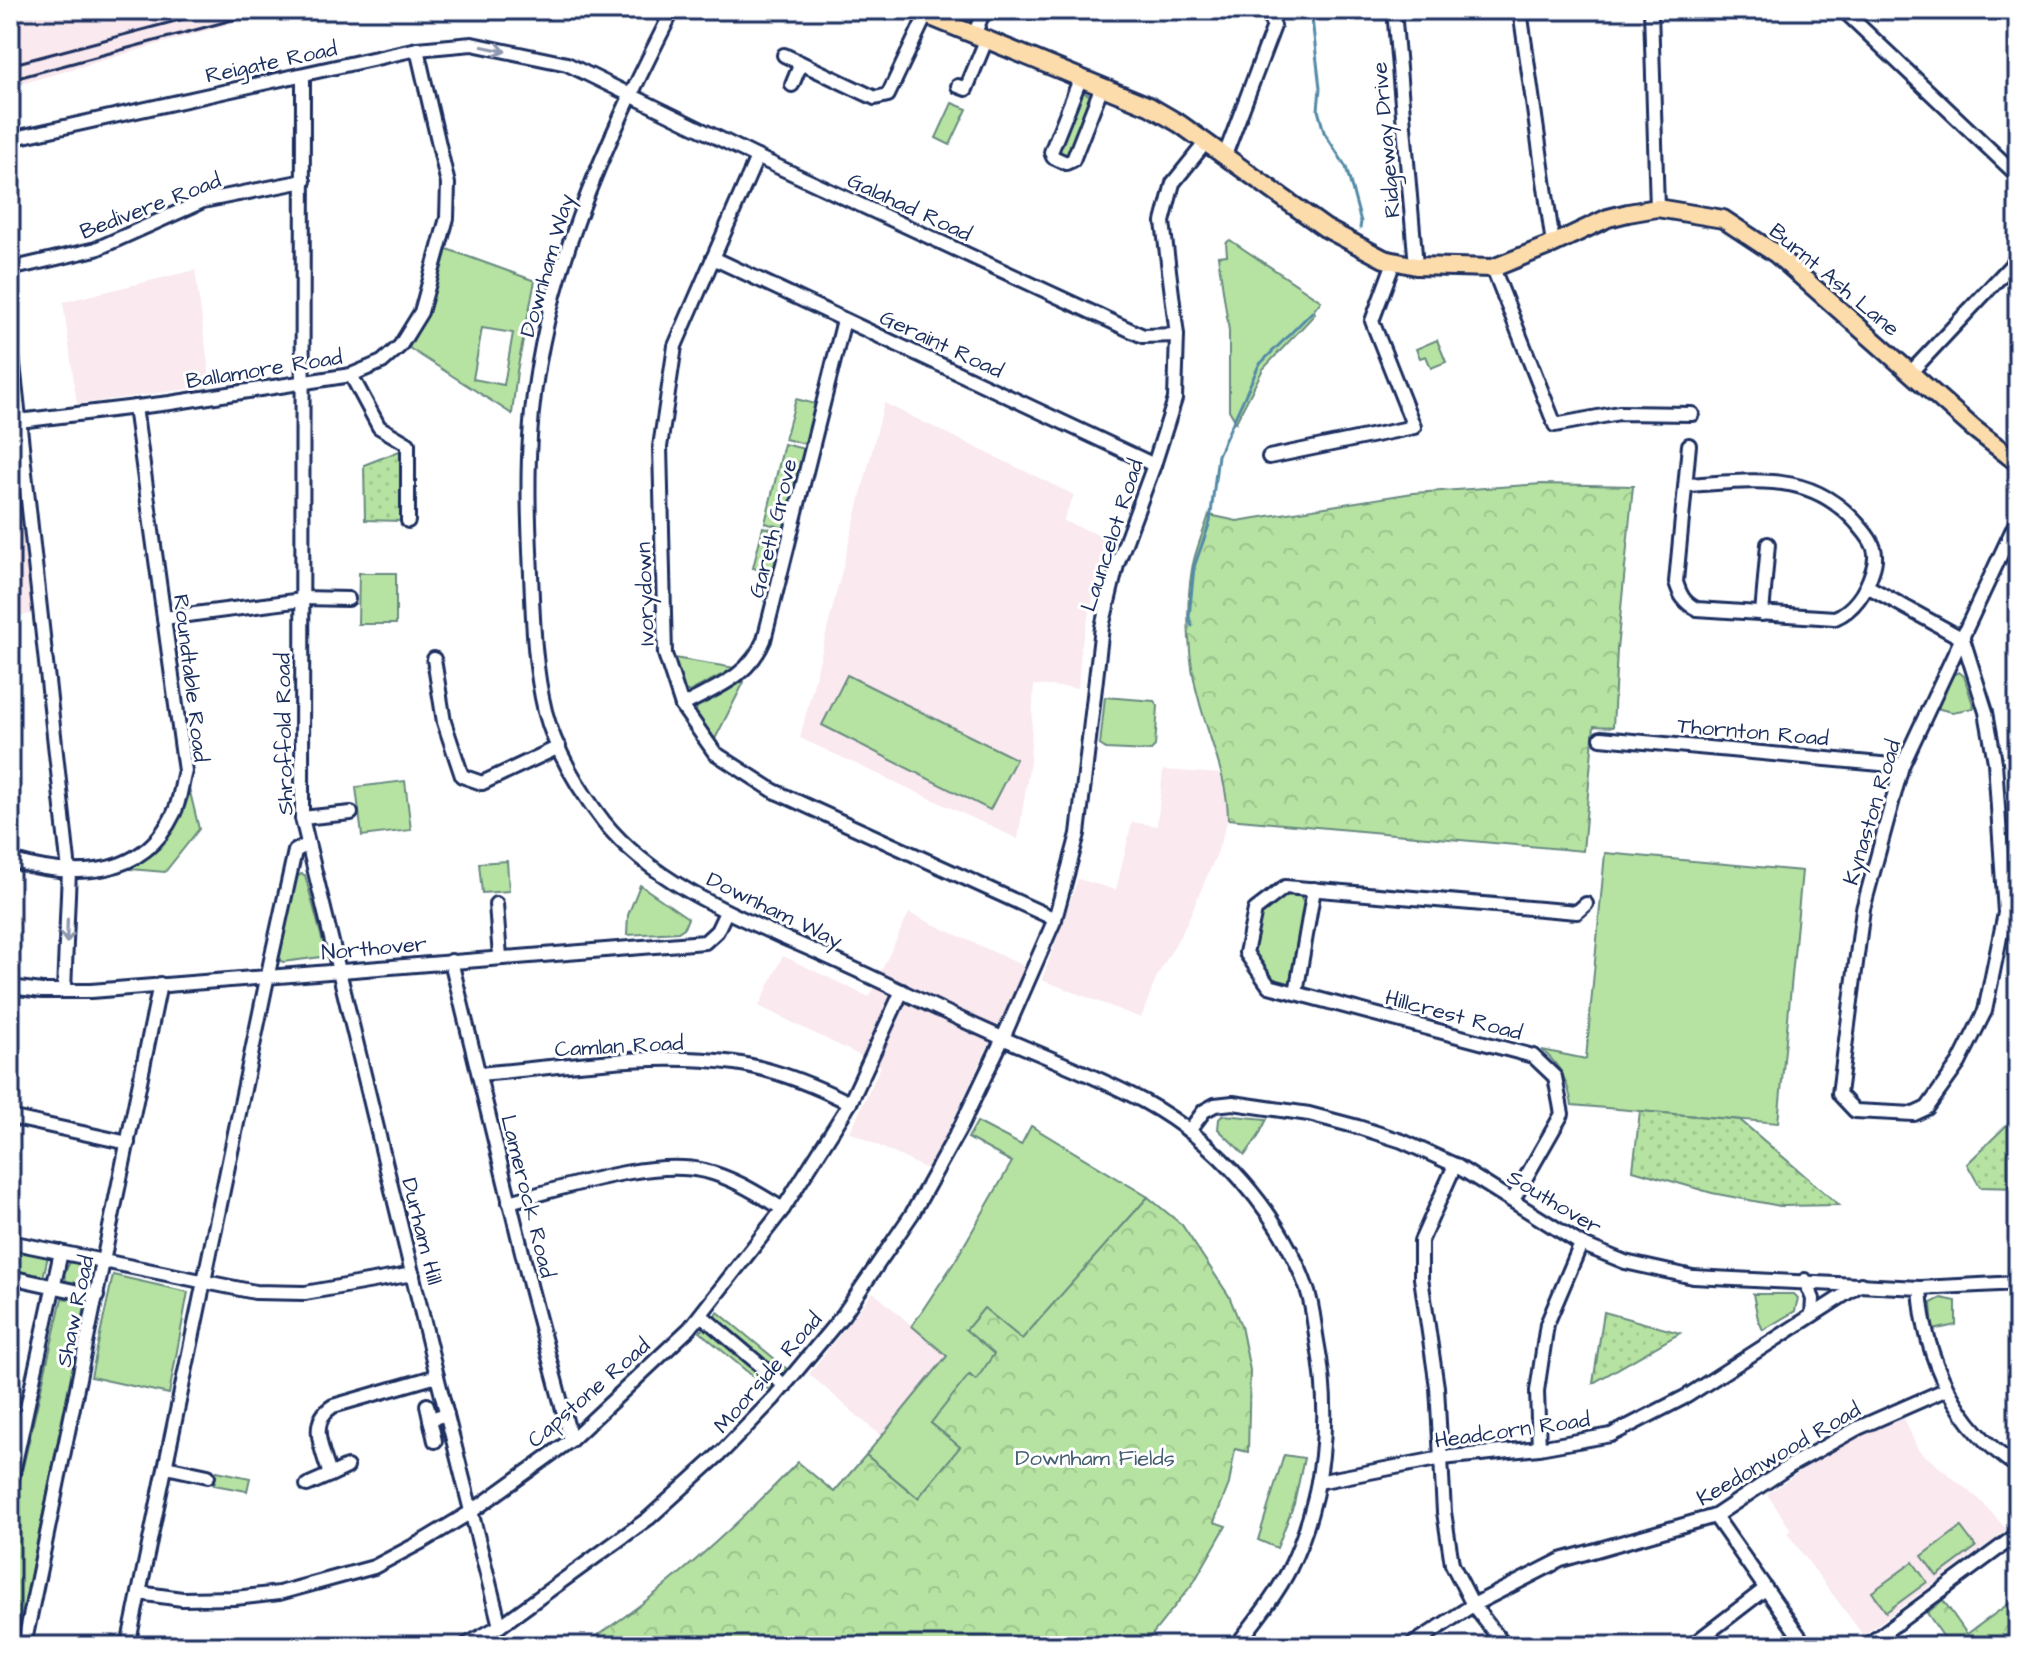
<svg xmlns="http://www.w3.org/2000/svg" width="2028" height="1656" font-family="'Architects Daughter',sans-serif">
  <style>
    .built { fill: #fae9ee }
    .grass { fill: #b6e3a1; stroke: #688980; stroke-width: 2; fill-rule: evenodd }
    .park { fill: url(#park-crowns); stroke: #688980; stroke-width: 2 }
    .garden { fill: url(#garden-dots); stroke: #688980; stroke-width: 2 }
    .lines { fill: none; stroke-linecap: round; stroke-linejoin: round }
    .stream { stroke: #538aa7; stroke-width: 3 }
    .minor-casing { stroke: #1b2f5e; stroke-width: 18 }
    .major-casing { stroke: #1b2f5e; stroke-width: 22 }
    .minor { stroke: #fff; stroke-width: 12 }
    .major { stroke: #fddcac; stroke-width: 16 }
    .rail { stroke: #1b2f5e; stroke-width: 3 }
    .oneway { stroke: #8d97ae }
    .labels { text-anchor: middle; stroke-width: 6; stroke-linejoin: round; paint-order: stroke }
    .street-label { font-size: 22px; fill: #1b2f5e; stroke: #fff }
    .park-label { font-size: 22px; fill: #425c6f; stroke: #fff }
  </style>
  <defs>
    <pattern id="park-crowns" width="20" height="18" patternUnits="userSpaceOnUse" patternTransform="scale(2)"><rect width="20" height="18" fill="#b6e3a1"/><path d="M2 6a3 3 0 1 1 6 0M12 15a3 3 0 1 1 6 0" fill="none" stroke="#9cc38d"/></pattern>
    <pattern id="garden-dots" width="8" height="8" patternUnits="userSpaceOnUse" patternTransform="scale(2)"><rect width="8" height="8" fill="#b6e3a1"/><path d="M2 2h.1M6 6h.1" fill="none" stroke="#9cc38d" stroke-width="1.8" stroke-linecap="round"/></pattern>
  </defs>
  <rect width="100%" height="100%" fill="#fff"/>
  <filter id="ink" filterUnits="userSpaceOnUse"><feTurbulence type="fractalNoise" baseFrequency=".0125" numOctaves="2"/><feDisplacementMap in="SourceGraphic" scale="16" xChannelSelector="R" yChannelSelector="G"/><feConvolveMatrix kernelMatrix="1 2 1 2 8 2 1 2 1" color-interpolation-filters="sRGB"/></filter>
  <g filter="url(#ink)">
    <g class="built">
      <path d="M10,10H278L10,87Z"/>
      <path d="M195,270L211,386L77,404L63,302Z"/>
      <path d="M884,403L1074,495L1063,521L1108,538L1081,647L1078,688L1034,685L1030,762L1018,839L800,738Z"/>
      <path d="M22,507L37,613L10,617V509Z"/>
      <path d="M1163,770L1220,774L1228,805V819L1217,853L1185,927L1157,976L1141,1018L1042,980L1078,879L1116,890L1132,822L1157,826Z"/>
      <path d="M909,913L1026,967L929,1170L850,1132L881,1066L759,1006L783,956L869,997Z"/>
      <path d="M873,1292L969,1375L866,1455L881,1436L809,1374Z"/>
      <path d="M1904,1418L1918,1450L1980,1500L2007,1530L1863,1635L1787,1533L1791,1530L1767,1494L1831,1450Z"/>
    </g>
    <g class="grass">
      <path d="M1080,91L1092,96L1068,159L1056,154Z"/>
      <path d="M952,103L967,109L950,145L936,138Z"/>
      <path d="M1230,240L1321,301L1314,310L1315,314L1263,369L1236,422L1229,410V331L1218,256L1227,255L1226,243Z"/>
      <path d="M447,249L535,281L517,371L512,414L409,348C427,316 438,284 447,249ZM482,328L513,333L504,385L473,379Z"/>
      <path d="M1437,340L1446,362L1431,368L1426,356L1420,358L1416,349Z"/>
      <path d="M796,399L815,404L805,444L785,439Z"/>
      <path d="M784,444L804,449L784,528L765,523Z"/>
      <path d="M763,527L783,532L773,573L753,568Z"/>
      <path d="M359,573H396V624H358Z"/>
      <path d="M674,658L735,668L689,692L683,689Z"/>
      <path d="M1959,672L1964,676L1974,708L1952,712L1940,709L1938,707L1952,675Z"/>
      <path d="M847,675L1016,759L990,810L822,725Z"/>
      <path d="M743,681L744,682L715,739L696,712L697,706Z"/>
      <path d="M1105,697L1154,701L1158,706L1155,746L1150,751L1106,749L1100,745Z"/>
      <path d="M405,781L411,830L362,836L356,787Z"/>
      <path d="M190,792L199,829L165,872L130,869C161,849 179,827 190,792Z"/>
      <path d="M1605,853L1802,871L1778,1123L1572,1105C1568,1082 1561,1066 1542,1050L1586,1059Z"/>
      <path d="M507,861L509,891L482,893L479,863Z"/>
      <path d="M301,874L305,875L325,950L321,957L283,962L279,960L296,878Z"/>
      <path d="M640,885L688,918L684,928L678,932L627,935L628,915Z"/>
      <path d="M1288,893L1300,895L1305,905L1291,986L1273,983L1252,952L1261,913Z"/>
      <path d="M1223,1115L1267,1119L1258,1137L1245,1155L1218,1129L1219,1119Z"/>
      <path d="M977,1122L1021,1145L1031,1126L1148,1197L1022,1340L966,1330L995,1354L976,1381L970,1375L931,1423L961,1447L918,1498L866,1455L947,1356L912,1326L955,1261L1012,1162L968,1138Z"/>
      <path d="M10,1248L48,1256L43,1278L10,1271Z"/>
      <path d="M70,1262L97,1267L93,1287L66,1281L64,1274Z"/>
      <path d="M113,1275L188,1292L169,1394L91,1377Z"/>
      <path d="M1753,1294H1794L1798,1298L1795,1311L1763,1330L1758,1319Z"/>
      <path d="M62,1298L86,1302L16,1646H10V1523Z"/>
      <path d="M1941,1298L1956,1301V1325L1933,1330L1931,1303Z"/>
      <path d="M718,1312L787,1369L781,1376L712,1319Z"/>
      <path d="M706,1325L774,1383L769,1390L700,1332Z"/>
      <path d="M1284,1455L1304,1458L1294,1504L1277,1548L1258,1540Z"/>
      <path d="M217,1471L250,1478L247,1491L214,1485Z"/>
      <path d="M1961,1527L1976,1547L1937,1576L1922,1556Z"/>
      <path d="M1913,1562L1927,1582L1886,1612L1872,1592Z"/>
    </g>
    <g class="park">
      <path d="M1542,484L1633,486L1617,650L1613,727L1594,726L1583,851L1228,819C1228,780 1210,741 1200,704C1188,664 1185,610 1192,569C1195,551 1203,533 1209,515L1237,521L1413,493Z"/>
      <path d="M1148,1197L1182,1225L1229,1296L1241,1326L1250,1370L1248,1452L1235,1449L1229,1484L1214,1522L1226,1526L1194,1582L1143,1646H581C661,1596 732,1530 798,1462L834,1492L866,1455L918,1498L960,1447L931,1423L969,1375L976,1380L994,1354L966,1330L984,1308L1022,1339Z"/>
      <path d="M2018,1597V1646H1950L1927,1613L1943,1600L1967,1634Z"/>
    </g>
    <g class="garden">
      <path d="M402,450L401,521L365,520L364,465Z"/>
      <path d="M1640,1111L1740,1120L1839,1205L1780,1206L1712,1193L1633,1170Z"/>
      <path d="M2018,1114V1188L1980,1187L1967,1164Z"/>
      <path d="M1604,1312L1680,1333L1593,1383Z"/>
    </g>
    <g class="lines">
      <g class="stream">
        <path d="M1311,10L1320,88L1318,110L1324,132L1346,167L1361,222L1360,228"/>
        <path d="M1192,626L1189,617L1194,567L1210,522L1218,455L1259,365L1312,312"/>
      </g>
      <defs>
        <g id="minor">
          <path d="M673,10C604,145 539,284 530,437C527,483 529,529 531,574C533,620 534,666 545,711C555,750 580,791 604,822C650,879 724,911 789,940C861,970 929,1006 1000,1037C1048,1058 1099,1077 1145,1102C1216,1141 1280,1212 1307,1289C1313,1306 1314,1324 1317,1341C1332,1418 1324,1497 1290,1568C1276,1596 1255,1621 1236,1646"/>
          <path d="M1394,10L1416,266"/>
          <path d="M1520,10L1553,244"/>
          <path d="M1651,10L1657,208"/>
          <path d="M1843,10L2018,176"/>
          <path d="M975,33L984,10"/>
          <path d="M784,55L875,98L888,95L926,15"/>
          <path d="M303,75L302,818L437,1376L500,1626"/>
          <path d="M1081,77L1051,152L1053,157L1066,163L1073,160L1102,86"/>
          <path d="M792,85L801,63"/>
          <path d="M958,86L966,89L987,38"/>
          <path d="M10,139L417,49L472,44L567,64L757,157L1143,336L1177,335"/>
          <path d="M1225,155L1274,26L1265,10"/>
          <path d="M757,157L675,346L660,447L665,654L682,706L715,753L774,791L1055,919"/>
          <path d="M713,258L1154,465"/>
          <path d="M1493,268L1555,425L1619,413L1692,414"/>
          <path d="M10,269L96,249L203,201L304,181"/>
          <path d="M10,337L69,871L64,991"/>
          <path d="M1911,372L2018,258"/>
          <path d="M351,375L379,427L408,444V521"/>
          <path d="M10,422L170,403L351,375L382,362L400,346L421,312L447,218L448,184L417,49"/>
          <path d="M1269,457L1414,427L1372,321L1394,262"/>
          <path d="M1687,485C1755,481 1813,469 1861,528C1874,543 1879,553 1872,572C1866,591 1854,610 1835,618L1697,609C1684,603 1680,595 1676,582L1689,445"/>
          <path d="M1867,586L1963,639"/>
          <path d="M302,598L348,599"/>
          <path d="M1762,614L1768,544"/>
          <path d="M164,618L302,600"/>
          <path d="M1963,639L1986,712L1995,762L2005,913L1985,1011L1959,1063L1927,1108L1914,1114L1855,1111L1839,1094L1863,909L1902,766L2018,518"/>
          <path d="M434,659L444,722L462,776L482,783L559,747"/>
          <path d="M682,706C716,687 748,678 764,640L844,320"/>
          <path d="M1601,738L1902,766"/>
          <path d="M302,818L351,813"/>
          <path d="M10,860C71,878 142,881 174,813C180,801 181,785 185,771L135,407"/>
          <path d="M496,904L500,957"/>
          <path d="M451,961L531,1289L571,1440"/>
          <path d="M10,987L42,991H91L705,942L717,931L726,912"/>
          <path d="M1296,993L1314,889"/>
          <path d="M479,1074C563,1067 651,1051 735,1063C775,1069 814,1085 850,1103"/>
          <path d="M10,1117L128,1143"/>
          <path d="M1189,1131L1204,1111L1215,1105L1233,1103L1309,1114L1358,1127L1402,1141L1455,1165L1581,1244L1625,1262L1693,1277L1920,1288L2018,1283"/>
          <path d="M1455,1165L1421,1241V1278L1437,1387L1444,1512L1452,1564L1473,1605L1505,1646"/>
          <path d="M1513,1200L1562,1114L1555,1077L1533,1056L1269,986L1246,953L1255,910L1285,887L1577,912L1586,904"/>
          <path d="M509,1202C564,1188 651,1158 705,1171C734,1178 758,1194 783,1209"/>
          <path d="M10,1242L255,1292L305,1293L413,1274"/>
          <path d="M10,1277L97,1296"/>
          <path d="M1805,1280L1813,1299L1812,1315"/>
          <path d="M1920,1288C1924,1358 1957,1428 2018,1467"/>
          <path d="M701,1315L785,1386"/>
          <path d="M427,1405L430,1419L447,1414"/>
          <path d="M430,1419L435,1441"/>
          <path d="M1539,1448L1537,1391L1547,1324L1581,1244"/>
          <path d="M166,1467L208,1476"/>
          <path d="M330,1475L347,1467"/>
          <path d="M1318,1482L1442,1458L1539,1448L1611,1435L1687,1396L1861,1284"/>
          <path d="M307,1485L330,1475C323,1451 307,1422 333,1406L437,1376"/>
          <path d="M10,1486L61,1252"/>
          <path d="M1715,1516L1806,1646"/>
          <path d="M139,1593L182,1599L235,1598L279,1593L374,1567L423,1541L471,1512L571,1440L690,1328L783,1209L850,1103L902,991"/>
          <path d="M24,1646L160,984"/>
          <path d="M128,1646L272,955L295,851L308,844"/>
          <path d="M464,1646L500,1626L649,1518L724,1450L774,1398L843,1315L912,1214L961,1126L1003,1038L1055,919L1078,834L1102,627L1117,565L1154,465L1175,399L1177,335L1163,222L1173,183L1206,142"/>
          <path d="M1410,1646L1473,1605L1561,1560L1715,1516L1793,1464L1858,1428L1947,1389"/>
          <path d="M1691,1646L1765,1589"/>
          <path d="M1866,1646L2018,1534"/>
        </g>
        <path id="major" d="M914,10L1149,106L1180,124L1325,228L1384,259L1416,266L1493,268L1553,244L1608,218L1628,213L1657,208L1723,219L1776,254L1973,428L2018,463"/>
      </defs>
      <use href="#minor" class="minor-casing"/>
      <use href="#major" class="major-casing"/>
      <use href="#minor" class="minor"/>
      <use href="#major" class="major"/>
      <g class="rail">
        <path d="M2007,10L2018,21"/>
        <path d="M10,65L217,10"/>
        <path d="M10,80L269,10"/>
      </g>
    </g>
    <defs><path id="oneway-shaft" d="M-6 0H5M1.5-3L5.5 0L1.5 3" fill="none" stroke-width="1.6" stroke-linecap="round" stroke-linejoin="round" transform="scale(2)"/></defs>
    <g class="oneway">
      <use href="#oneway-shaft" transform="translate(494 49) rotate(12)"/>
      <use href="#oneway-shaft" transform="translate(67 931) rotate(92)"/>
    </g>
  </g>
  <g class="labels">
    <g class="street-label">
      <text transform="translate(271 61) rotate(-12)" y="8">Reigate Road</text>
      <text transform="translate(1385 140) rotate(-95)" y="8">Ridgeway Drive</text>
      <text transform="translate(150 205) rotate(-21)" y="8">Bedivere Road</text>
      <text transform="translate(910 206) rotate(25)" y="8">Galahad Road</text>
      <text transform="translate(546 265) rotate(-74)" y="8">Downham Way</text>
      <text transform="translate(1835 279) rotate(40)" y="8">Burnt Ash Lane</text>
      <text transform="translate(942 343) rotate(25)" y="8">Geraint Road</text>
      <text transform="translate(264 368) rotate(-9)" y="8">Ballamore Road</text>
      <text transform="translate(772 528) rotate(-76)" y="8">Gareth Grove</text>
      <text transform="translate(1111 535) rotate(-72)" y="8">Launcelot Road</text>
      <text transform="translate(644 594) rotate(-92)" y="8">Ivorydown</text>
      <text transform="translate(192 678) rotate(83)" y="8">Roundtable Road</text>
      <text transform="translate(1753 731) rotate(5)" y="8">Thornton Road</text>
      <text transform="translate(283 734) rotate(-91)" y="8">Shroffold Road</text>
      <text transform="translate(1871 812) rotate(-73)" y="8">Kynaston Road</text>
      <text transform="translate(775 909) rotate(26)" y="8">Downham Way</text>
      <text transform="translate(374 947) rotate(-5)" y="8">Northover</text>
      <text transform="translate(1454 1014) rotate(15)" y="8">Hillcrest Road</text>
      <text transform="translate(619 1045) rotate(-3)" y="8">Camlan Road</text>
      <text transform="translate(529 1196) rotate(76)" y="8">Lamerock Road</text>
      <text transform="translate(1555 1201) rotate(31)" y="8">Southover</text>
      <text transform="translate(423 1231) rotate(76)" y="8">Durham Hill</text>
      <text transform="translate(74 1311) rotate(-78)" y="8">Shaw Road</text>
      <text transform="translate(767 1372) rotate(-49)" y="8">Moorside Road</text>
      <text transform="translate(588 1392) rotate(-41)" y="8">Capstone Road</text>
      <text transform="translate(1512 1429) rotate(-8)" y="8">Headcorn Road</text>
      <text transform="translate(1778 1453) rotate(-30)" y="8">Keedonwood Road</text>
    </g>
    <g class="park-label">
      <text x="1095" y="1465">Downham Fields</text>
    </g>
  </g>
  <rect width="2028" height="1656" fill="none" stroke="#fff" stroke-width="40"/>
  <rect x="20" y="20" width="1988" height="1616" fill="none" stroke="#1b2f5e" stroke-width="3" filter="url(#ink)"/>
</svg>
